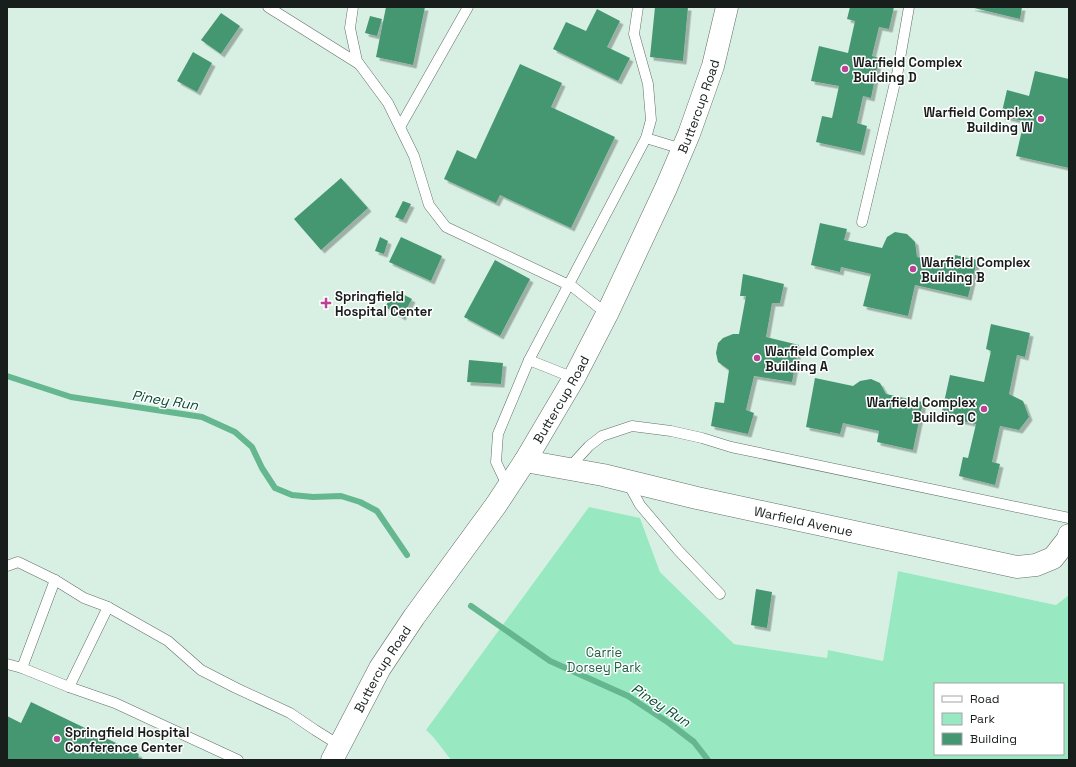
<svg xmlns="http://www.w3.org/2000/svg" width="1076" height="767" font-family="'Space Grotesk',sans-serif">
  <style>
    .built { fill: #d8f0e3 }
    .green { fill: #98e9c1; fill-rule: evenodd }
    .lines { fill: none; stroke-linecap: round; stroke-linejoin: round }
    .stream { stroke: #65b790; stroke-width: 6 }
    .building { fill: #459772; filter: url(#shadow) }
    .service-casing { stroke: #626f68; stroke-width: 11 }
    .tertiary-casing { stroke: #626f68; stroke-width: 23 }
    .service { stroke: #fff; stroke-width: 10 }
    .tertiary { stroke: #fff; stroke-width: 22 }
    .poi-dot { fill: #bb4296; stroke: #fff; stroke-width: 1.5 }
    .labels { text-anchor: middle; stroke-width: 3; stroke-linejoin: round; paint-order: stroke }
    .poi-label { font-size: 13px; font-weight: bold; fill: #181e1b; stroke: #fff; text-anchor: start }
    .street-label { font-size: 13px; fill: #181e1b; stroke: #fff }
    .park-label { font-size: 13px; fill: #246146; stroke: #fff }
    .water-label { font-size: 14px; font-style: italic; fill: #064b32; stroke: #fff }
  </style>
  <defs>
    <filter id="shadow"><feDropShadow dx="3.5" dy="3.5" stdDeviation="0" flood-color="#0004"/></filter>
  </defs>
  <rect width="100%" height="100%" fill="#ebfbf2"/>
  <path class="built" d="M7,7H1069V595L1056,605L898,571L883,661L828,650L827,658L734,644L660,572L640,518L426,730L434,738L451,760H7Z"/>
  <path class="green" d="M589,507L640,518L660,572L734,644L827,658L828,650L883,661L898,571L1056,605L1069,595V760H451L434,738L426,730ZM935,684H1063V754H935Z"/>
  <g class="lines">
    <g class="stream">
      <path d="M7,376L71,397L202,417L235,432L252,447L262,468L275,488L292,495L313,497L341,496L360,502L377,511L407,555"/>
      <path d="M471,606L550,661L628,696L669,723L694,742L708,760"/>
    </g>
  </g>
  <g class="building">
    <path d="M386,7H425L413,65L376,57Z"/>
    <path d="M655,7H688L683,61L650,57Z"/>
    <path d="M850,7H894L889,29L879,27L872,56L879,58L871,98L863,96L857,123L867,126L861,152L816,142L822,116L832,118L839,86L811,81L819,46L848,53L855,21L847,19Z"/>
    <path d="M970,7H1022L1020,19Z"/>
    <path d="M597,9L620,21L607,47L630,58L618,81L553,49L566,22L586,31Z"/>
    <path d="M221,13L240,26L221,54L201,40Z"/>
    <path d="M370,16L382,19L377,36L365,33Z"/>
    <path d="M193,52L212,63L197,92L177,81Z"/>
    <path d="M520,64L562,83L551,107L615,137L571,228L500,195L496,203L444,179L457,150L476,159Z"/>
    <path d="M1035,71L1069,79V168L1016,156L1024,121L1001,116L1007,90L1029,96Z"/>
    <path d="M341,178L368,208L321,250L294,219Z"/>
    <path d="M403,201L411,204L403,220L395,217Z"/>
    <path d="M820,223L847,229L844,240L882,248L887,237L895,232L907,234L915,242L917,257L953,265L955,255L977,260L968,297L915,285L908,316L863,306L871,274L841,267L840,272L811,265Z"/>
    <path d="M380,237L388,241L384,254L375,251Z"/>
    <path d="M401,237L442,256L431,281L389,262Z"/>
    <path d="M495,260L530,279L500,336L464,317Z"/>
    <path d="M743,274L784,284L780,303H772L766,337L799,345L792,382L754,376L746,410L754,413L748,434L711,426L715,402L724,403L729,370L718,362L716,353L718,343L723,338L733,334H739L746,296H740Z"/>
    <path d="M395,290L412,299L402,317L385,307Z"/>
    <path d="M991,324L1030,333L1025,357L1017,355L1009,394L1023,401L1029,417L1019,430L1000,426L992,462L1000,464L995,485L959,476L963,457L968,458L976,424L941,416L950,375L984,382L991,351L986,349Z"/>
    <path d="M469,360L503,363L501,384L467,382Z"/>
    <path d="M815,378L853,386L860,381L871,379L880,383L886,394L923,402L913,450L877,442L879,431L843,423L840,434L806,427Z"/>
    <path d="M756,589L772,592L767,628L751,625Z"/>
    <path d="M31,702L139,754L138,757L145,760H7V716L21,723Z"/>
  </g>
  <g class="lines">
    <defs>
      <g id="service">
        <path d="M268,7L359,64"/>
        <path d="M353,7L350,28L357,61L388,103L414,156L429,205L446,227L573,287L607,314"/>
        <path d="M400,127L468,7"/>
        <path d="M646,138L682,149"/>
        <path d="M862,222L898,70L909,7"/>
        <path d="M529,360L574,378"/>
        <path d="M568,469L589,446L602,436L632,426L671,431L702,438L731,447L1069,518"/>
        <path d="M628,483L640,505L678,550L720,594"/>
        <path d="M508,487L496,462L498,434L529,360L646,138L651,120L648,84L634,34L638,7"/>
        <path d="M7,566L18,562L55,580L84,598L108,607L168,641L201,670L236,688L290,713L315,730L339,745"/>
        <path d="M7,664L22,668L69,687L115,703L238,760"/>
        <path d="M22,668L55,580"/>
        <path d="M69,687L108,607"/>
      </g>
      <g id="tertiary">
        <path id="s1" d="M525,461L603,475L697,498L1017,567L1036,565L1053,558L1068,539L1069,535"/>
        <path id="s2" d="M332,760L380,668L414,617L496,505L525,461L574,378L607,314L666,188L689,134L713,66L727,7"/>
      </g>
    </defs>
    <use href="#service" class="service-casing"/>
    <use href="#tertiary" class="tertiary-casing"/>
    <use href="#service" class="service"/>
    <use href="#tertiary" class="tertiary"/>
  </g>
  <g class="poi-dot">
    <circle cx="845" cy="69" r="4"/>
    <circle cx="1041" cy="119" r="4"/>
    <circle cx="913" cy="269" r="4"/>
    <path d="M324 297h4v4h4v4h-4v4h-4v-4h-4v-4h4z"/>
    <circle cx="757" cy="358" r="4"/>
    <circle cx="984" cy="409" r="4"/>
    <circle cx="57" cy="739" r="4"/>
  </g>
  <g class="labels">
    <g class="poi-label">
      <text x="853" y="67">Warfield Complex<tspan x="853" dy="15">Building D</tspan></text>
      <text x="1033" y="117" text-anchor="end">Warfield Complex<tspan x="1033" dy="15">Building W</tspan></text>
      <text x="921" y="267">Warfield Complex<tspan x="921" dy="15">Building B</tspan></text>
      <text x="335" y="301">Springfield<tspan x="335" dy="15">Hospital Center</tspan></text>
      <text x="765" y="356">Warfield Complex<tspan x="765" dy="15">Building A</tspan></text>
      <text x="976" y="407" text-anchor="end">Warfield Complex<tspan x="976" dy="15">Building C</tspan></text>
      <text x="65" y="737">Springfield Hospital<tspan x="65" dy="15">Conference Center</tspan></text>
    </g>
    <g class="street-label">
      <text dy="5" stroke="none"><textPath href="#s2" startOffset="752">Buttercup Road</textPath></text>
      <text dy="5" stroke="none"><textPath href="#s2" startOffset="428">Buttercup Road</textPath></text>
      <text dy="5" stroke="none"><textPath href="#s1" startOffset="285">Warfield Avenue</textPath></text>
      <text dy="5" stroke="none"><textPath href="#s2" startOffset="104">Buttercup Road</textPath></text>
    </g>
    <g class="park-label">
      <text x="604" y="657">Carrie<tspan x="604" dy="15">Dorsey Park</tspan></text>
    </g>
    <g class="water-label">
      <text transform="translate(165 400) rotate(9)" y="5">Piney Run</text>
      <text transform="translate(661 705) rotate(33)" y="5">Piney Run</text>
    </g>
  </g>
  <rect width="1076" height="767" fill="none" stroke="#181e1b" stroke-width="16"/>
  <rect x="934" y="683" width="130" height="72" fill="#ffffff" stroke="#a3a5a4"/>
  <rect x="942" y="696" width="20" height="6" fill="#ffffff" stroke="#a3a5a4"/>
  <text x="970" y="703" font-size="12" fill="#181e1b">Road</text>
  <rect x="942" y="713" width="20" height="12" fill="#98e9c1" stroke="#a3a5a4"/>
  <text x="970" y="723" font-size="12" fill="#181e1b">Park</text>
  <rect x="942" y="733" width="20" height="12" fill="#459772" stroke="#a3a5a4"/>
  <text x="970" y="743" font-size="12" fill="#181e1b">Building</text>
</svg>
